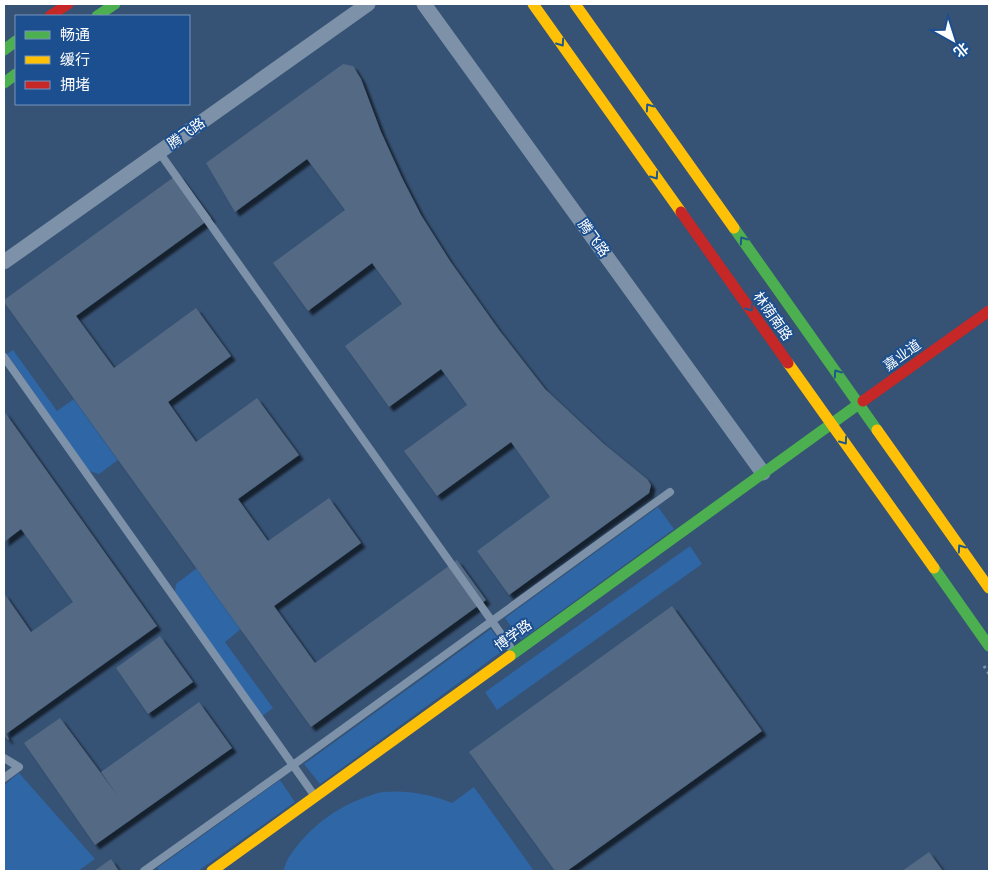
<svg xmlns="http://www.w3.org/2000/svg" width="993" height="875" font-family="'DM Sans','Noto Sans SC',sans-serif">
  <style>
    .green { fill: #2f66a5 }
    .building { fill: #526984; filter: url(#shadow) }
    .lines { fill: none; stroke-linecap: round; stroke-linejoin: round }
    .path { stroke: #7d92a8; stroke-width: 3; stroke-dasharray: 2.5 4; stroke-linecap: butt }
    .lane { stroke: #7d92a8; stroke-width: 8 }
    .street { stroke: #7d92a8; stroke-width: 15 }
    .fast { stroke: #4caf50; stroke-width: 11 }
    .slow { stroke: #ffc107; stroke-width: 11 }
    .jam { stroke: #c62828; stroke-width: 11 }
    .oneway { stroke: #205989 }
    .labels { text-anchor: middle; stroke-width: 4; stroke-linejoin: round; paint-order: stroke }
    .street-label { font-size: 14px; fill: #fff; stroke: #1b4f8f }
  </style>
  <defs>
    <filter id="shadow"><feDropShadow dx="4.5" dy="4.5" stdDeviation="1" flood-color="#0009"/></filter>
  </defs>
  <rect width="100%" height="100%" fill="#365274"/>
  <g class="green">
    <path d="M13,350L57,411L74,399L118,460L99,474L89,471L7,354Z"/>
    <path d="M658,507L674,529L521,640L505,618Z"/>
    <path d="M690,546L702,564L497,710L485,692Z"/>
    <path d="M197,568L241,629L225,642L273,708L261,717L174,598L176,584Z"/>
    <path d="M491,629L505,649L320,784L304,764Z"/>
    <path d="M19,773L95,859L78,871H4V785Z"/>
    <path d="M280,780L295,802L198,871H159L157,868Z"/>
    <path d="M474,787L534,871H283C285,866 287,859 291,854C309,828 336,807 366,797C372,795 378,792 384,792C407,790 430,794 452,803Z"/>
  </g>
  <g class="building">
    <path d="M343,64L353,66L361,79L381,132L402,178L421,215L450,261L499,330L545,389L604,444L647,479L651,485L649,493L509,595L477,551L550,497L511,442L437,496L404,451L467,405L441,369L389,407L345,346L402,304L372,263L308,311L273,263L345,210L307,159L235,212L206,163Z"/>
    <path d="M178,174L211,218L76,316L114,368L196,308L231,356L168,402L196,442L257,398L299,455L238,499L268,541L329,498L361,543L274,606L315,663L457,560L486,600L311,727L4,302V300Z"/>
    <path d="M4,411L157,626L6,734L9,739L8,740L4,735V593L31,632L73,602L21,529L4,542Z"/>
    <path d="M672,606L762,731L567,871H555L469,752Z"/>
    <path d="M160,636L193,682L148,714L116,668Z"/>
    <path d="M199,702L232,748L95,845L24,743L60,718L118,796L101,772Z"/>
    <path d="M929,852L943,871H902Z"/>
    <path d="M111,859L119,871H94Z"/>
  </g>
  <g class="lines">
    <path class="path" d="M984,666L989,674"/>
    <g class="lane">
      <path d="M159,152L513,651"/>
      <path d="M4,357L314,795"/>
      <path d="M4,758L19,767L4,778"/>
      <path d="M144,871L293,765L670,492"/>
    </g>
    <g class="street">
      <path d="M424,4L763,473"/>
      <path d="M4,262L368,4"/>
    </g>
    <g class="fast">
      <path d="M97,16L115,4"/>
      <path d="M4,50L16,41"/>
      <path d="M4,83L16,74"/>
      <path d="M734,228L877,430"/>
      <path d="M934,568L989,646"/>
      <path d="M510,656L863,401"/>
    </g>
    <g class="slow">
      <path d="M533,4L681,212"/>
      <path d="M575,4L734,228"/>
      <path d="M788,363L934,568"/>
      <path d="M877,430L989,588"/>
      <path d="M212,871L510,656"/>
    </g>
    <g class="jam">
      <path d="M50,16L68,4"/>
      <path d="M681,212L788,363"/>
      <path d="M863,401L989,311"/>
    </g>
  </g>
  <defs><path id="oneway-chevron" d="M-2-3.5L2.5 0L-2 3.5" fill="none" stroke-width="1.6" stroke-linecap="round" stroke-linejoin="round" transform="scale(1.25)"/></defs>
  <g class="oneway">
    <use href="#oneway-chevron" transform="translate(561 43) rotate(55)"/>
    <use href="#oneway-chevron" transform="translate(649 107) rotate(-125)"/>
    <use href="#oneway-chevron" transform="translate(655 176) rotate(55)"/>
    <use href="#oneway-chevron" transform="translate(743 240) rotate(-125)"/>
    <use href="#oneway-chevron" transform="translate(750 308) rotate(55)"/>
    <use href="#oneway-chevron" transform="translate(837 373) rotate(-125)"/>
    <use href="#oneway-chevron" transform="translate(844 441) rotate(55)"/>
    <use href="#oneway-chevron" transform="translate(961 548) rotate(-125)"/>
  </g>
  <g class="labels">
    <g class="street-label">
      <text transform="translate(186 133) rotate(-35)" y="5">腾飞路</text>
      <text transform="translate(594 238) rotate(54)" y="5">腾飞路</text>
      <text transform="translate(773 316) rotate(55)" y="5">林荫南路</text>
      <text transform="translate(902 355) rotate(-35)" y="5">嘉业道</text>
      <text transform="translate(513 635) rotate(-36)" y="5">博学路</text>
    </g>
  </g>
  <rect width="993" height="875" fill="none" stroke="#ffffff" stroke-width="10"/>
  <rect x="15" y="15" width="175" height="90" fill="#1b4f8f" stroke="#7695bc"/>
  <rect x="25" y="31" width="25" height="8" fill="#4caf50" stroke="#7695bc"/>
  <text x="60" y="40" font-size="15" fill="#ffffff">畅通</text>
  <rect x="25" y="56" width="25" height="8" fill="#ffc107" stroke="#7695bc"/>
  <text x="60" y="65" font-size="15" fill="#ffffff">缓行</text>
  <rect x="25" y="81" width="25" height="8" fill="#c62828" stroke="#7695bc"/>
  <text x="60" y="90" font-size="15" fill="#ffffff">拥堵</text>
  <g transform="translate(953 40) rotate(141)" stroke="#1b4f8f" stroke-width="4" paint-order="stroke">
  <path d="M0-4L9 19L0 12L-9 19Z" fill="#ffffff"/>
  <text y="-8" font-size="14" font-weight="bold" text-anchor="middle" fill="#ffffff">北</text>
  </g>
</svg>
